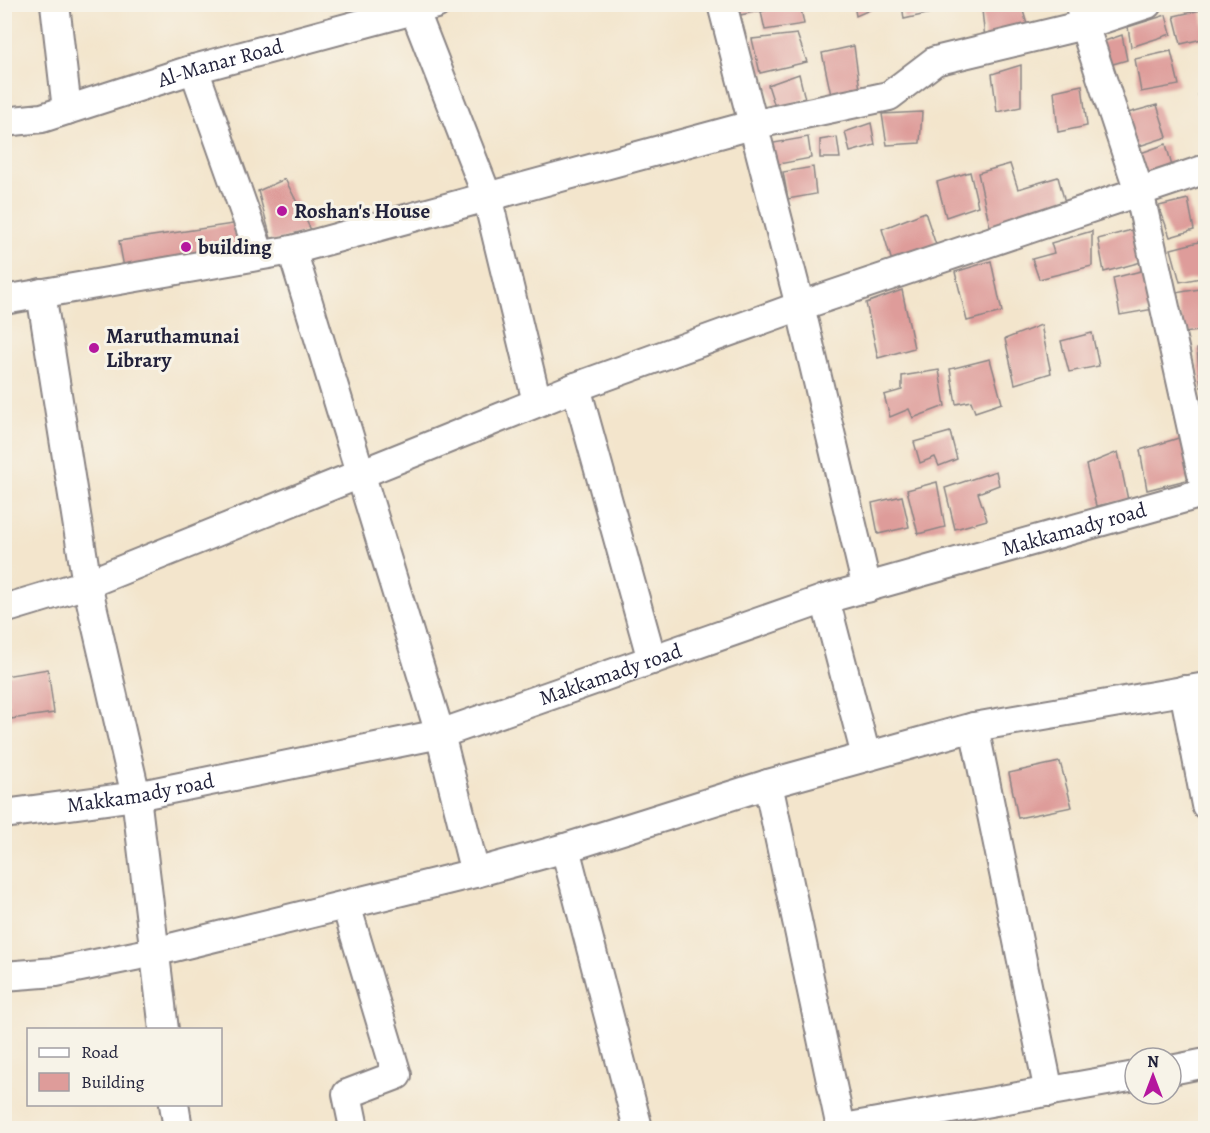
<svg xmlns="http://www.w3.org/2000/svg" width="1210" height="1133" font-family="Alegreya,serif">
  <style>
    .building { fill: #de9c9a }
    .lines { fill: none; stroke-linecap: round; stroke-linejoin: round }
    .street-casing { stroke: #8a8484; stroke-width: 32 }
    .street { stroke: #fff; stroke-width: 28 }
    .poi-dot { fill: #b5179e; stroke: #f7f3e8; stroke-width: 2 }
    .labels { text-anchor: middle; stroke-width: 6; stroke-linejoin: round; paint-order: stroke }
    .street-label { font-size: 21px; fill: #22223b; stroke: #f7f3e8 }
    .poi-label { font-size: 21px; font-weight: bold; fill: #22223b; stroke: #f7f3e8; text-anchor: start }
  </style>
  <rect width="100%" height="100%" fill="#f7f3e8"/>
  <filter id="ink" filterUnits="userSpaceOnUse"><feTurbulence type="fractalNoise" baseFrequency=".0167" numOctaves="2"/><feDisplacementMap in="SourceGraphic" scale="12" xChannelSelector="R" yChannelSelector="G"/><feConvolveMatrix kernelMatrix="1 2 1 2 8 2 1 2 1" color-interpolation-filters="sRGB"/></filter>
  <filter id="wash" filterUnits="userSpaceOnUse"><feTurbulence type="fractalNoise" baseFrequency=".008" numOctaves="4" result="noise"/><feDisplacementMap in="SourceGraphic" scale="24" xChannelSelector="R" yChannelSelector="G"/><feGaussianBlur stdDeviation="1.35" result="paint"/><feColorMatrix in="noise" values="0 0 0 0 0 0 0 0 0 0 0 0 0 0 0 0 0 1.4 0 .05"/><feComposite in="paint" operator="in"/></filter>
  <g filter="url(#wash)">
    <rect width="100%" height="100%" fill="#f3e5cc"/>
    <g id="blocks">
      <g class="building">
        <path d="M738,4H770L771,9L784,4H800L804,24L765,30L761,12L769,9L740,15Z"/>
        <path d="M854,4H883L856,16Z"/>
        <path d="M902,4H929L931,13L904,19Z"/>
        <path d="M997,4H1021L1029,31L985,39L982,10Z"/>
        <path d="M1201,10L1206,38L1181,44L1174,16Z"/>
        <path d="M1166,15L1171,34L1131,47L1128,27Z"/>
        <path d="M797,34L807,62L760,73L752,39Z"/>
        <path d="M1122,35L1127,60L1106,66L1099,43Z"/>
        <path d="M854,46L860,90L831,95L822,53Z"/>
        <path d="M1171,51L1179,85L1141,92L1135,59Z"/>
        <path d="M1021,65V107L997,112L992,74Z"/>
        <path d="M799,74L805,99L776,110L768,85Z"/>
        <path d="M1082,85L1087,126L1058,132L1054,91Z"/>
        <path d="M1206,90V117H1201L1198,91Z"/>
        <path d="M1157,105L1167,137L1133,148L1124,114Z"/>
        <path d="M922,112L920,143L887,145L882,114Z"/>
        <path d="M871,123L875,145L850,152L845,132Z"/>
        <path d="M808,137L811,158L774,165L768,144Z"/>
        <path d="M837,137L840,158H820V140Z"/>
        <path d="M1166,144L1173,170L1144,177L1138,154Z"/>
        <path d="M1010,164L1018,189L1058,177L1066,206L990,227L978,173Z"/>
        <path d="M813,167L816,194L788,199L783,172Z"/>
        <path d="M970,172L978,206L946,217L937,182Z"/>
        <path d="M285,179L311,230L272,242L258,191Z"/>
        <path d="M1188,199L1194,230L1170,237L1159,206Z"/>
        <path d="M925,212L937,248L893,265L882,229Z"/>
        <path d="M246,222L255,252L125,273L119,241Z"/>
        <path d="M1139,228L1145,261L1104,272L1098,239Z"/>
        <path d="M1092,231V266L1039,279L1032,259L1054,253L1051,243Z"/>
        <path d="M1206,240V277L1180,282L1171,249Z"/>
        <path d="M991,261L1002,312L967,321L955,272Z"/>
        <path d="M1145,270L1154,309L1120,315L1113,278Z"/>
        <path d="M1206,288V330L1184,333L1175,293Z"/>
        <path d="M902,290L914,348L878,358L866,303Z"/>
        <path d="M1041,325L1051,373L1015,384L1005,339Z"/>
        <path d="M1092,333L1099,366L1069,372L1061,341Z"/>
        <path d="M1206,347V386L1201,387L1197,349Z"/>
        <path d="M990,359L1002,403L975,412L971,401L956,404L950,369Z"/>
        <path d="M939,370L945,406L913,418L909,409L890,417L884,395L902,390V376Z"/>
        <path d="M950,432L957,459L939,466L935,457L920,463L914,442Z"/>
        <path d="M1185,436L1194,478L1147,490L1140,450Z"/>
        <path d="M1118,452L1128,500L1096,506L1086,465Z"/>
        <path d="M996,471L999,485L978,493L987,520L955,529L945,488Z"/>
        <path d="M937,482L945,527L918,534L907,490Z"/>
        <path d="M902,496L909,527L878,534L872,503Z"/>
        <path d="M48,669L54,713L11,719L4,676Z"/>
        <path d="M1060,762L1072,807L1018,818L1009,773Z"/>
      </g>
    </g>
  </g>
  <g filter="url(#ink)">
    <use href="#blocks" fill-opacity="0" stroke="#8a8484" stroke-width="1.5"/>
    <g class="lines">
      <defs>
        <g id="street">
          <path d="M55,4L67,110"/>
          <path d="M412,4L487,196L537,402"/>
          <path d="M722,4L800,306L867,588"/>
          <path d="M1080,4L1084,25L1139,191L1206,492"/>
          <path d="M194,69L260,255"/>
          <path id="s1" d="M4,122L42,118L194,69L436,4"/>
          <path d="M292,250L440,734L475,873"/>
          <path d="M41,293L87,584L136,796L164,1030"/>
          <path d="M4,300L292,250L752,125L889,96L935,61L1084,25L1147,4"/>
          <path d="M576,387L652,660"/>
          <path d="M825,599L866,756"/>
          <path d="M4,609L87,584L576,387L800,306L1206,169"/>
          <path d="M1184,690L1206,805"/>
          <path d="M974,727L1049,1092"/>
          <path d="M768,784L841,1128"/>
          <path id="s2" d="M4,814L136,796L440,734L825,599L1206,492"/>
          <path d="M565,848L638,1128"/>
          <path d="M346,905L397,1075L347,1094L354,1128"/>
          <path d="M4,976L56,972L154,952L475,873L565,848L768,784L974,727L1206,687"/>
          <path d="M1171,1070L1206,1063"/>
          <path d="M174,1104L178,1128"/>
          <path d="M844,1128L1135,1076"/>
        </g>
      </defs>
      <use href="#street" class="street-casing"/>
      <use href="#street" class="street"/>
    </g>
  </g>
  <g class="poi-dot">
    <circle cx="282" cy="211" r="6"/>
    <circle cx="186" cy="247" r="6"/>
    <circle cx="94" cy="348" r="6"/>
  </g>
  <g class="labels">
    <g class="street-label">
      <text dy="7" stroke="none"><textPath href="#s1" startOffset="225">Al-Manar Road</textPath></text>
      <text dy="7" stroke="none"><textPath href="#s2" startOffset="1110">Makkamady road</textPath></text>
      <text dy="7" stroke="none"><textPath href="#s2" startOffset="624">Makkamady road</textPath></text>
      <text dy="7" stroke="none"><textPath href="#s2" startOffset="138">Makkamady road</textPath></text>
    </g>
    <g class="poi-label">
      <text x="294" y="218">Roshan's House</text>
      <text x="198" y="254">building</text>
      <text x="106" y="343">Maruthamunai<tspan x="106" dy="24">Library</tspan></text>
    </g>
  </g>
  <rect width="1210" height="1133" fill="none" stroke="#f7f3e8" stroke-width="24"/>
  <rect x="27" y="1028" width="195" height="78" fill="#f7f3e8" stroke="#a29fa3" stroke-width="1.5"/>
  <rect x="39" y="1048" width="30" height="9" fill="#ffffff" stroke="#a29fa3" stroke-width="1.5"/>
  <text x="81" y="1058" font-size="18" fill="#22223b">Road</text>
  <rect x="39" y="1073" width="30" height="18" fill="#de9c9a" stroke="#a29fa3" stroke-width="1.5"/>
  <text x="81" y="1088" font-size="18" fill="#22223b">Building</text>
  <g transform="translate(1153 1076)"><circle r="28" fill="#f7f3e8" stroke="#a29fa3" stroke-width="1.5"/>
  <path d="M0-4.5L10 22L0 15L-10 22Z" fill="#b5179e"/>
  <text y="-9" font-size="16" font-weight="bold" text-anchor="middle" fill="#22223b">N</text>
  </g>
</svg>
